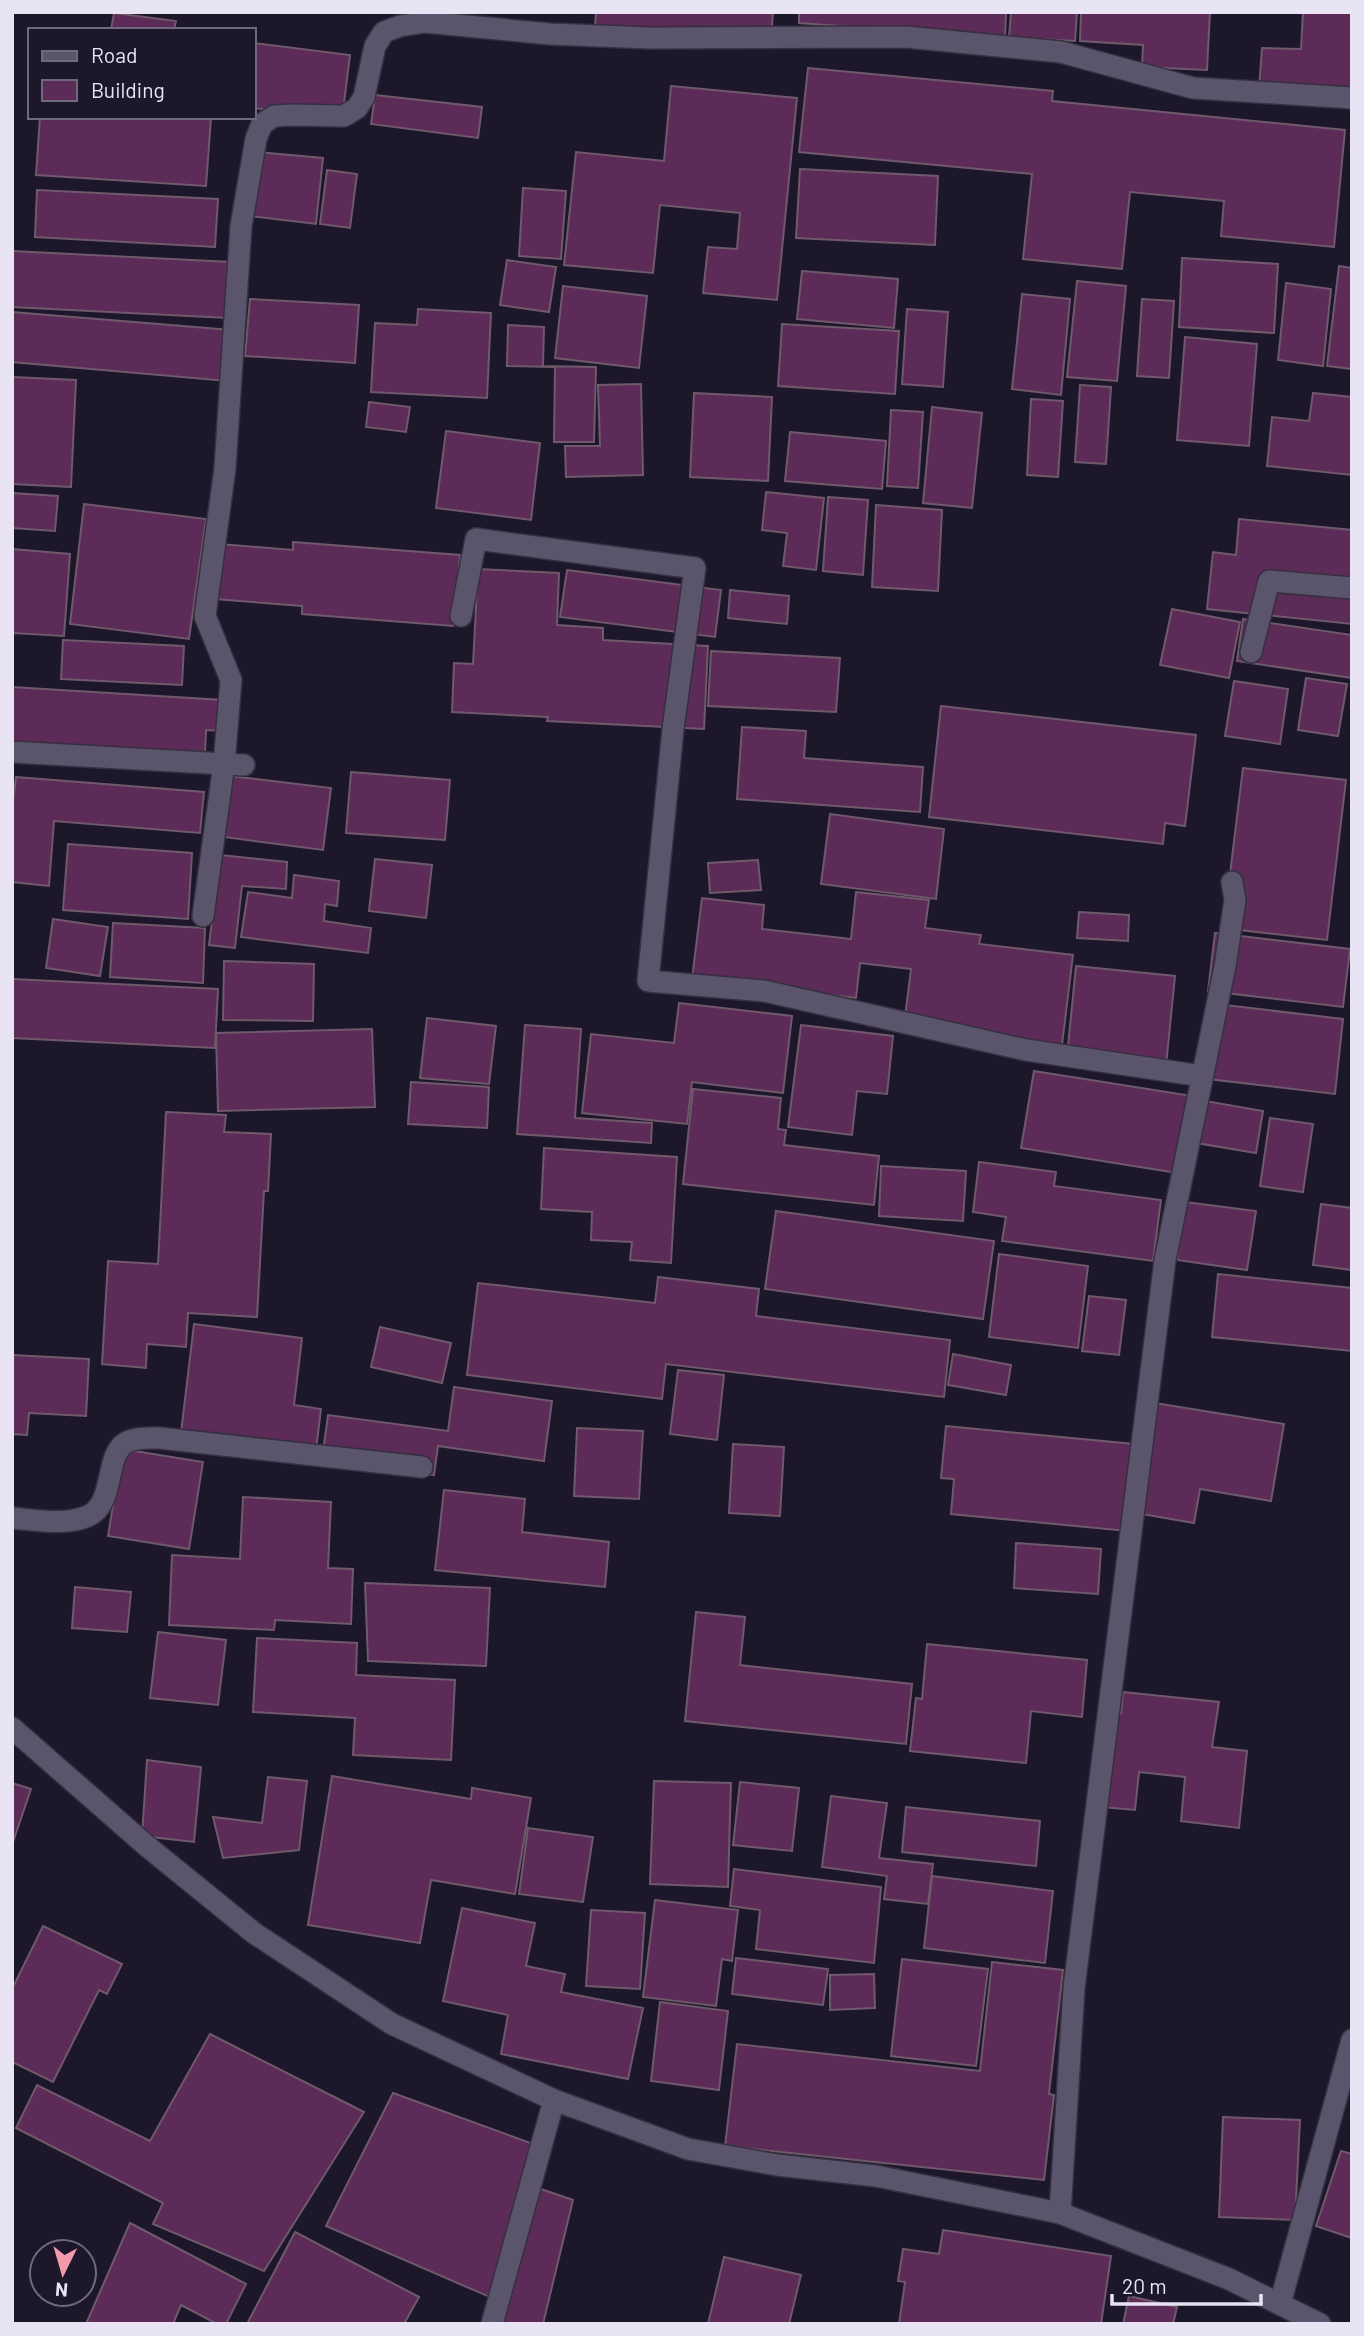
<svg xmlns="http://www.w3.org/2000/svg" width="1364" height="2336" font-family="Barlow,sans-serif">
  <style>
    .building { fill: #5c2b57; stroke: #6f596b; stroke-width: 2 }
    .lines { fill: none; stroke-linecap: round; stroke-linejoin: round }
    .service-casing { stroke: #343040; stroke-width: 24 }
    .minor-casing { stroke: #343040; stroke-width: 24 }
    .service { stroke: #5a546c; stroke-width: 21 }
    .minor { stroke: #5a546c; stroke-width: 21 }
  </style>
  <rect width="100%" height="100%" fill="#1d172b"/>
  <g class="building">
    <path d="M596,12H773L771,39L595,26Z"/>
    <path d="M799,12H1006L1005,38L799,23Z"/>
    <path d="M1011,12H1077L1075,41L1009,37Z"/>
    <path d="M1081,12H1210L1207,70L1142,67L1143,45L1080,41Z"/>
    <path d="M1303,12H1352V93L1259,88L1262,48L1301,49Z"/>
    <path d="M114,13L176,21L174,30H111Z"/>
    <path d="M254,43L350,55L342,119L254,108Z"/>
    <path d="M808,68L1053,91L1052,101L1345,130L1334,247L1221,236L1224,201L1130,192L1122,269L1023,259L1032,174L799,152Z"/>
    <path d="M671,86L797,98L777,300L703,293L708,247L737,249L740,213L660,205L653,273L564,265L576,152L664,161Z"/>
    <path d="M375,95L482,107L478,138L371,124Z"/>
    <path d="M40,117L211,118L206,186L36,175Z"/>
    <path d="M257,152L323,158L316,224L250,216Z"/>
    <path d="M800,169L938,176L935,245L796,238Z"/>
    <path d="M327,170L357,174L350,228L320,224Z"/>
    <path d="M523,188L566,191L561,259L519,256Z"/>
    <path d="M37,190L218,199L215,247L35,237Z"/>
    <path d="M12,251L231,262L227,318L12,307Z"/>
    <path d="M1182,258L1278,264L1274,333L1179,327Z"/>
    <path d="M507,260L556,267L549,312L500,305Z"/>
    <path d="M1339,266L1352,268V369L1327,366Z"/>
    <path d="M802,271L898,279L894,328L797,319Z"/>
    <path d="M1077,281L1126,286L1117,381L1067,377Z"/>
    <path d="M1286,283L1331,289L1323,366L1278,360Z"/>
    <path d="M563,286L647,296L639,368L555,358Z"/>
    <path d="M1022,294L1070,299L1061,395L1012,389Z"/>
    <path d="M250,299L359,305L355,363L245,356Z"/>
    <path d="M1142,299L1174,301L1169,378L1137,376Z"/>
    <path d="M418,309L491,313L487,398L371,392L375,323L417,325Z"/>
    <path d="M907,309L948,312L943,387L902,384Z"/>
    <path d="M12,312L231,330L227,381L12,362Z"/>
    <path d="M782,324L899,331L895,394L778,386Z"/>
    <path d="M508,325L544,327L543,366L596,367L594,442H554L555,367L507,366Z"/>
    <path d="M1185,337L1257,344L1249,446L1177,440Z"/>
    <path d="M12,377L76,380L71,487L12,484Z"/>
    <path d="M641,384L643,475L566,477L565,446H600L598,385Z"/>
    <path d="M1080,385L1111,387L1106,464L1075,462Z"/>
    <path d="M694,393L772,397L768,481L690,477Z"/>
    <path d="M1313,393L1352,397V475L1267,466L1272,417L1309,421Z"/>
    <path d="M1031,399L1063,401L1058,477L1027,475Z"/>
    <path d="M369,402L410,407L406,432L366,427Z"/>
    <path d="M932,407L982,413L972,508L923,503Z"/>
    <path d="M891,410L923,412L918,488L887,486Z"/>
    <path d="M446,431L540,443L531,520L436,508Z"/>
    <path d="M790,432L886,441L882,489L785,481Z"/>
    <path d="M766,492L824,498L816,570L783,566L787,533L762,530Z"/>
    <path d="M12,493L58,496L55,531L12,528Z"/>
    <path d="M828,497L868,500L863,575L823,571Z"/>
    <path d="M84,504L206,519L189,639L70,624Z"/>
    <path d="M876,505L942,510L938,591L872,587Z"/>
    <path d="M1239,519L1352,530V624L1207,609L1213,552L1236,555Z"/>
    <path d="M293,542L460,555L453,626L302,614V606L215,599L220,544L293,550Z"/>
    <path d="M12,549L70,554L64,636L13,633L12,640Z"/>
    <path d="M478,569L559,573L557,625L603,628V640L708,646L704,729L547,721L548,717L452,712L454,663L473,664Z"/>
    <path d="M567,570L721,590L715,637L560,617Z"/>
    <path d="M730,590L789,596L787,624L728,618Z"/>
    <path d="M1172,609L1240,622L1229,678L1160,665Z"/>
    <path d="M1243,619L1352,635V678L1237,661Z"/>
    <path d="M63,640L184,646L182,685L61,679Z"/>
    <path d="M711,651L840,658L836,712L708,706Z"/>
    <path d="M1306,678L1347,684L1338,736L1298,730Z"/>
    <path d="M1234,681L1288,689L1280,744L1225,736Z"/>
    <path d="M12,687L223,700L222,731L206,730L205,755L12,742Z"/>
    <path d="M941,706L1196,735L1185,826L1165,823L1163,844L929,817Z"/>
    <path d="M742,727L806,731L804,758L923,767L920,812L737,799Z"/>
    <path d="M1243,768L1346,780L1327,940L1231,929L1229,882Z"/>
    <path d="M351,772L450,780L445,840L346,833Z"/>
    <path d="M230,776L331,788L323,850L224,837Z"/>
    <path d="M16,777L204,792L200,833L54,821L49,886L12,882V810Z"/>
    <path d="M830,814L944,829L936,899L821,884Z"/>
    <path d="M68,844L192,853L188,919L63,910Z"/>
    <path d="M220,855L287,862L286,889L242,886L235,948L209,945Z"/>
    <path d="M375,859L432,865L426,918L369,911Z"/>
    <path d="M758,860L761,890L710,893L708,863Z"/>
    <path d="M294,875L339,881L337,906L325,904L324,921L371,928L368,953L241,937L248,892L292,898Z"/>
    <path d="M856,892L929,900L925,928L981,935L979,944L1073,955L1062,1045L904,1025L911,969L860,963L856,998L692,979L702,898L764,905L762,929L851,939Z"/>
    <path d="M1079,912L1129,915L1128,941L1077,938Z"/>
    <path d="M53,919L108,927L100,976L46,968Z"/>
    <path d="M113,923L205,928L203,983L110,977Z"/>
    <path d="M1215,933L1350,949L1343,1007L1208,991Z"/>
    <path d="M224,961L314,964L313,1021L223,1020Z"/>
    <path d="M1076,966L1175,976L1166,1066L1067,1056Z"/>
    <path d="M12,979L218,989L215,1048L12,1038Z"/>
    <path d="M679,1003L792,1016L783,1093L692,1082L687,1124L582,1113L591,1034L674,1043Z"/>
    <path d="M1216,1004L1343,1019L1335,1094L1208,1079Z"/>
    <path d="M427,1018L496,1026L489,1084L420,1078Z"/>
    <path d="M525,1025L581,1029L575,1118L652,1123L651,1143L517,1134Z"/>
    <path d="M801,1025L893,1036L887,1094L857,1091L852,1135L788,1127Z"/>
    <path d="M372,1029L375,1107L218,1111L216,1033Z"/>
    <path d="M1034,1071L1205,1098V1101L1263,1111L1256,1153L1196,1143L1190,1175L1021,1148Z"/>
    <path d="M411,1082L489,1087L487,1128L408,1124Z"/>
    <path d="M693,1089L781,1098L778,1129L786,1130L784,1145L879,1156L874,1205L683,1184Z"/>
    <path d="M166,1112L226,1115L224,1132L271,1134L268,1191H264L257,1317L188,1313L186,1347L147,1344L146,1368L102,1364L108,1261L158,1264Z"/>
    <path d="M1270,1118L1313,1124L1303,1192L1260,1186Z"/>
    <path d="M544,1148L677,1157L671,1263L630,1260L632,1242L591,1240L592,1212L541,1209Z"/>
    <path d="M979,1162L1056,1172L1054,1186L1161,1200L1153,1261L1002,1241L1006,1217L973,1212Z"/>
    <path d="M881,1166L966,1171L963,1221L879,1216Z"/>
    <path d="M1185,1202L1256,1211L1247,1270L1177,1260Z"/>
    <path d="M1321,1204L1352,1208V1270L1313,1265Z"/>
    <path d="M776,1211L994,1241L983,1319L765,1289Z"/>
    <path d="M999,1254L1088,1266L1078,1348L989,1337Z"/>
    <path d="M1218,1274L1352,1288V1351L1212,1337Z"/>
    <path d="M658,1277L759,1289L756,1316L950,1340L944,1397L666,1364L662,1399L467,1375L478,1283L655,1303Z"/>
    <path d="M1089,1296L1126,1300L1119,1355L1082,1351Z"/>
    <path d="M194,1324L302,1338L294,1405L321,1409L316,1450L181,1433Z"/>
    <path d="M380,1327L451,1343L442,1383L371,1367Z"/>
    <path d="M953,1354L1011,1365L1006,1395L948,1385Z"/>
    <path d="M12,1355L89,1359L86,1416L29,1413L27,1435L12,1434Z"/>
    <path d="M678,1370L724,1375L717,1440L670,1434Z"/>
    <path d="M454,1387L552,1401L544,1461L438,1446L434,1475L322,1459L328,1415L448,1431Z"/>
    <path d="M1155,1403L1284,1424L1271,1501L1200,1489L1194,1523L1136,1513Z"/>
    <path d="M946,1426L1134,1444L1127,1531L951,1514L954,1479L941,1478Z"/>
    <path d="M577,1428L643,1431L639,1499L574,1496Z"/>
    <path d="M733,1444L784,1447L780,1516L729,1513Z"/>
    <path d="M122,1449L203,1462L189,1549L108,1536Z"/>
    <path d="M444,1490L525,1499L522,1532L609,1542L605,1587L435,1570Z"/>
    <path d="M243,1497L331,1502L328,1568L353,1569L351,1624L275,1620L274,1630L169,1625L172,1555L240,1559Z"/>
    <path d="M1016,1543L1101,1549L1098,1594L1014,1588Z"/>
    <path d="M365,1583L490,1588L486,1666L368,1661Z"/>
    <path d="M75,1587L131,1592L127,1632L72,1628Z"/>
    <path d="M696,1612L745,1617L740,1665L912,1684L906,1744L685,1721Z"/>
    <path d="M158,1632L226,1640L218,1705L150,1698Z"/>
    <path d="M257,1638L357,1643L356,1675L455,1680L451,1760L353,1755L355,1718L253,1712Z"/>
    <path d="M927,1644L1087,1660L1082,1717L1031,1711L1026,1763L910,1751L916,1698L922,1699Z"/>
    <path d="M1123,1692L1219,1702L1212,1747L1247,1751L1239,1828L1181,1821L1185,1777L1139,1772L1135,1810L1102,1807L1112,1713L1121,1714Z"/>
    <path d="M147,1760L201,1767L194,1842L142,1836Z"/>
    <path d="M332,1776L471,1799L472,1788L531,1798L515,1894L431,1880L420,1943L308,1925Z"/>
    <path d="M268,1777L307,1781L299,1850L223,1858L213,1817L262,1823Z"/>
    <path d="M654,1781L731,1783L728,1887L650,1884Z"/>
    <path d="M740,1782L799,1788L792,1851L733,1845Z"/>
    <path d="M12,1783L31,1789L12,1845Z"/>
    <path d="M831,1796L887,1803L879,1858L933,1864L928,1904L884,1899L887,1876L822,1867Z"/>
    <path d="M906,1807L1040,1821L1036,1866L902,1852Z"/>
    <path d="M528,1828L593,1837L583,1902L519,1894Z"/>
    <path d="M734,1869L881,1887L874,1963L756,1949L760,1910L730,1906Z"/>
    <path d="M932,1876L1053,1891L1045,1963L924,1948Z"/>
    <path d="M655,1900L738,1910L732,1961L722,1959L716,2006L643,1997Z"/>
    <path d="M462,1908L535,1923L526,1966L565,1974L561,1992L643,2008L628,2079L501,2054L508,2015L443,2001Z"/>
    <path d="M591,1910L645,1913L640,1989L586,1986Z"/>
    <path d="M43,1926L122,1964L107,1994L99,1990L53,2082L12,2062V1989Z"/>
    <path d="M736,1958L828,1969L823,2005L732,1994Z"/>
    <path d="M902,1959L988,1969L976,2066L891,2056Z"/>
    <path d="M992,1962L1063,1970L1049,2094L1054,2095L1044,2180L725,2146L737,2044L980,2071Z"/>
    <path d="M874,1974L875,2008L830,2010V1975Z"/>
    <path d="M660,2002L728,2011L719,2090L651,2081Z"/>
    <path d="M210,2034L364,2112L264,2271L153,2224L163,2203L16,2128L37,2085L150,2141Z"/>
    <path d="M393,2093L536,2145L492,2298L326,2226Z"/>
    <path d="M1223,2117L1300,2120L1295,2220L1219,2217Z"/>
    <path d="M1341,2151L1352,2154V2238L1316,2226Z"/>
    <path d="M535,2187L573,2200L543,2324H502Z"/>
    <path d="M130,2223L246,2284L226,2324H217L181,2305L173,2324H86Z"/>
    <path d="M943,2230L1111,2256L1101,2324H899L905,2282L898,2281L903,2249L939,2254Z"/>
    <path d="M295,2232L419,2297L404,2324H247Z"/>
    <path d="M724,2257L801,2275L789,2324H708Z"/>
    <path d="M1129,2296L1177,2307L1173,2324H1123Z"/>
  </g>
  <g class="lines">
    <defs>
      <path id="service" d="M461,616L476,539L695,568L673,729L648,981L764,991L1026,1050L1202,1076"/>
      <g id="minor">
        <path d="M1251,652L1269,581L1352,588"/>
        <path d="M12,752L244,765"/>
        <path d="M203,916L224,764L231,680L205,616L225,468L241,226L256,139L262,124L274,116L292,115L344,116L357,108L364,97L375,46L384,32L400,26L425,22L550,34L650,38L906,37L1061,52L1193,88L1352,98"/>
        <path d="M12,1518C36,1520 65,1526 88,1516C116,1504 104,1453 127,1442C137,1437 149,1438 159,1438L422,1467"/>
        <path d="M12,1728L148,1847L254,1933L392,2024L554,2100L688,2149L777,2165L876,2176L1060,2213L1229,2279L1320,2324"/>
        <path d="M1060,2213L1074,1988L1165,1260L1225,966L1235,900L1232,882"/>
        <path d="M1280,2304L1352,2040"/>
        <path d="M492,2324L554,2100"/>
      </g>
    </defs>
    <use href="#service" class="service-casing"/>
    <use href="#minor" class="minor-casing"/>
    <use href="#service" class="service"/>
    <use href="#minor" class="minor"/>
  </g>
  <rect width="1364" height="2336" fill="none" stroke="#e8e4f3" stroke-width="28"/>
  <rect x="28" y="28" width="228" height="91" fill="#1d172b" stroke="#6e697b" stroke-width="2"/>
  <rect x="42" y="51" width="35" height="10" fill="#5a546c" stroke="#6e697b" stroke-width="2"/>
  <text x="91" y="63" font-size="21" fill="#e8e4f3">Road</text>
  <rect x="42" y="80" width="35" height="21" fill="#5c2b57" stroke="#6e697b" stroke-width="2"/>
  <text x="91" y="98" font-size="21" fill="#e8e4f3">Building</text>
  <g transform="translate(63 2273) rotate(185)"><circle r="33" fill="#1d172b" stroke="#6e697b" stroke-width="2"/>
  <path d="M0-5L12 26L0 18L-12 26Z" fill="#f29aac"/>
  <text y="-10" font-size="19" font-weight="bold" text-anchor="middle" fill="#e8e4f3">N</text>
  </g>
  <path d="M1112 2294v10h149v-10" fill="none" stroke="#e8e4f3" stroke-width="3.5"/>
  <text x="1122" y="2294" font-size="21" fill="#e8e4f3" stroke="#1d172b" stroke-width="5" paint-order="stroke">20 m</text>
</svg>
